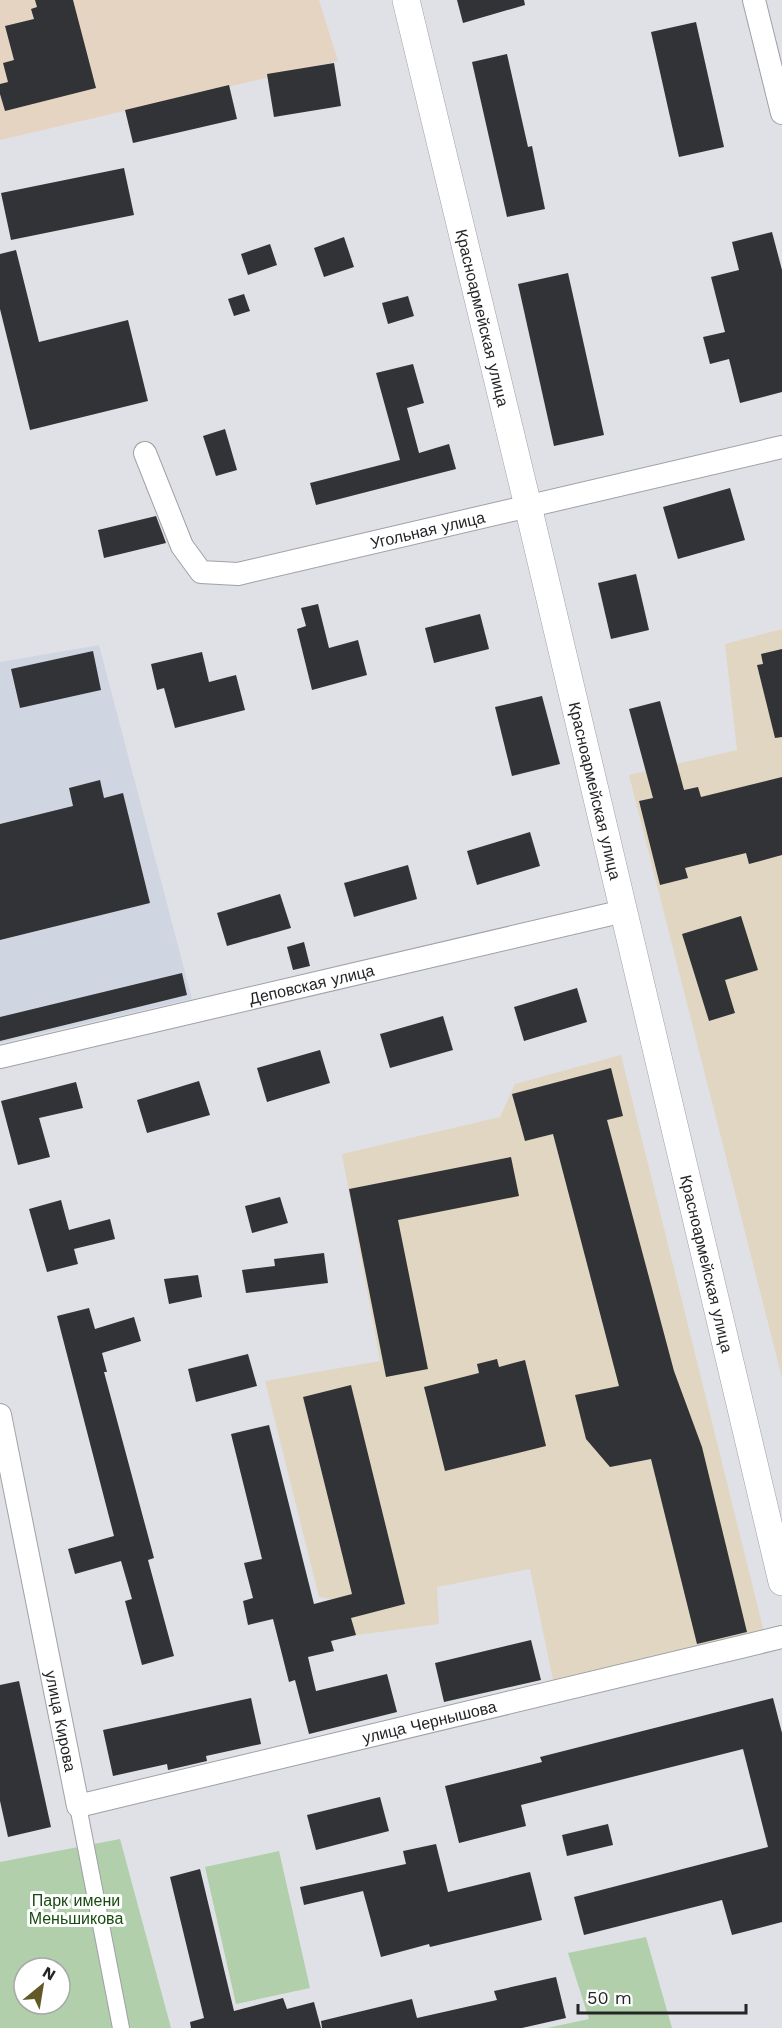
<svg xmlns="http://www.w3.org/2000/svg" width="782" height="2028" font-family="'Work Sans',sans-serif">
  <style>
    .built { fill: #d0d6e1 }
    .industrial { fill: #e6d4c3 }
    .education { fill: #e1d6c2 }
    .green { fill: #b0cfaa; fill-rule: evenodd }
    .building { fill: #313336 }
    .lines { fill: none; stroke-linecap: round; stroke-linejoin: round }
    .pedestrian-casing { stroke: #9fa1a6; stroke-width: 18 }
    .minor-casing { stroke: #9fa1a6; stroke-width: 24 }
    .tertiary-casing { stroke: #9fa1a6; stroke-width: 28 }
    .pedestrian { stroke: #fff; stroke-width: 16 }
    .minor { stroke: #fff; stroke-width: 22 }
    .tertiary { stroke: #fff; stroke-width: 27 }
    .labels { text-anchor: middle; stroke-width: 6; stroke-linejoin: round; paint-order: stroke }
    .street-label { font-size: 16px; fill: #242527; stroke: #fff }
    .park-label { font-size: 16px; fill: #184c0f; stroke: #fff }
  </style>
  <rect width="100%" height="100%" fill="#dfe1e6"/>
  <path class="built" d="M99,645L192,999L0,1043V662Z"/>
  <path class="industrial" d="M0,0H319L338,61L0,140Z"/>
  <g class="education">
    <path d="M782,629V1378L629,775L737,750L725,644Z"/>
    <path d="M621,1055L764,1632L553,1680L530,1569L437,1587L439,1624L343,1637L336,1600L319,1597L265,1381L380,1361L342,1154L500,1117L515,1084Z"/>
  </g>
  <g class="green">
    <path d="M120,1839L171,2028H0V1862ZM24,1968H60V2004H24Z"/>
    <path d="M279,1851L310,1988L236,2004L205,1867Z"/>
    <path d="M646,1937L672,2028H547L589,2019L568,1953Z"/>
  </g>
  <g class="building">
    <path d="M35,0H73L96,88L5,111L0,94V84L8,82L3,63L14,60L5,26L34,19L31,9L37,7Z"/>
    <path d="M457,0H524L525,5L463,23Z"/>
    <path d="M696,22L724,147L679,157L651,32Z"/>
    <path d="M507,54L528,147L532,146L545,209L507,217L472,62Z"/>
    <path d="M334,63L341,106L274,117L267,74Z"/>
    <path d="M229,85L237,119L133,143L125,110Z"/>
    <path d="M124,168L134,215L11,240L1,193Z"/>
    <path d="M772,232L782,270V392L740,403L729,359L710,364L703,337L725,332L711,277L739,270L732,242Z"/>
    <path d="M344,237L354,267L324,277L314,248Z"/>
    <path d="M270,244L277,265L248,275L241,254Z"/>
    <path d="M16,250L39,342L128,320L148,401L30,430L0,309V254Z"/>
    <path d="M568,273L604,435L554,446L518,284Z"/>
    <path d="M244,294L250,311L234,316L228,299Z"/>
    <path d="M408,296L414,316L388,324L382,303Z"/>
    <path d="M413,364L424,403L407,408L419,453L449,444L456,469L316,505L310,483L400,460L376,373Z"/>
    <path d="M225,429L237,470L216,476L203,436Z"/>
    <path d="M730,488L745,540L678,559L663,507Z"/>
    <path d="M156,516L166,543L104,558L98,530Z"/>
    <path d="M636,574L649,630L611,639L598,583Z"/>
    <path d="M318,604L329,648L358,640L367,675L312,690L297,629L306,626L301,608Z"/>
    <path d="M480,614L489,649L434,663L425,628Z"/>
    <path d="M782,649V737L775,738L757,665L763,664L761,654Z"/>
    <path d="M93,651L101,690L20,708L11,669Z"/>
    <path d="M202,652L209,682L236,675L245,710L175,728L164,688L157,690L151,664Z"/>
    <path d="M542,696L560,764L512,776L495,707Z"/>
    <path d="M660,701L684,790L698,787L701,797L782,777V855L749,864L746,853L685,868L688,878L660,885L639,801L653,798L629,709Z"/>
    <path d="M100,780L104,798L123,793L150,903L0,940V824L73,806L69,788Z"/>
    <path d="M530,832L540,866L477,885L467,851Z"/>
    <path d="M408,865L417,899L354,917L344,883Z"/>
    <path d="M280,894L291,928L227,946L217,913Z"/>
    <path d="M741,916L758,970L725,980L735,1013L709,1021L682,934Z"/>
    <path d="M304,942L310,966L293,970L287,947Z"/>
    <path d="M182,973L187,995L0,1041V1017Z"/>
    <path d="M577,988L587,1022L524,1041L514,1007Z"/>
    <path d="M443,1016L453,1050L390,1068L380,1034Z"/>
    <path d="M320,1050L330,1083L267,1102L257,1068Z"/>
    <path d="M611,1068L623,1116L607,1120L674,1371L702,1447L747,1632L697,1644L651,1459L610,1467L586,1439L575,1395L619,1386L553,1134L525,1141L512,1094Z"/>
    <path d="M199,1081L210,1115L147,1133L137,1100Z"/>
    <path d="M76,1082L83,1108L39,1118L50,1157L18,1165L1,1101Z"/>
    <path d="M511,1157L519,1196L398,1220L428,1369L386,1377L349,1189Z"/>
    <path d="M280,1197L288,1223L252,1233L245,1206Z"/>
    <path d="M61,1200L69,1230L110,1219L115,1239L74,1249L78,1264L47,1272L29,1209Z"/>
    <path d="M324,1253L328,1283L246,1293L242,1270L275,1266L274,1259Z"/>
    <path d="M198,1275L202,1297L169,1304L164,1279Z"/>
    <path d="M89,1308L95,1329L134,1317L141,1341L102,1353L107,1372H104L154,1558L148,1560L174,1656L142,1665L125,1601L132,1599L121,1561L75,1574L68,1549L114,1536L57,1316Z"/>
    <path d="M248,1354L257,1386L196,1402L188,1369Z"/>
    <path d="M497,1359L499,1367L525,1360L546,1446L445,1471L424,1387L479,1373L477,1364Z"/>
    <path d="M351,1385L405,1604L351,1618L356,1635L331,1641L334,1651L308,1657L316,1691L387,1674L397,1712L309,1734L295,1680L289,1682L273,1619L248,1625L243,1601L253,1598L244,1563L262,1559L231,1434L269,1425L314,1604L352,1594L303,1397Z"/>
    <path d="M531,1640L541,1680L444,1702L435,1663Z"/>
    <path d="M19,1681L51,1827L8,1837L0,1801V1685Z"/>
    <path d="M251,1698L261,1744L206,1756L207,1761L168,1770L167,1764L113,1776L103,1730Z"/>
    <path d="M773,1698L782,1733V1922L732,1935L722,1900L584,1935L574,1897L768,1847L743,1749L521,1805L526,1826L459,1843L445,1786L542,1762L540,1757Z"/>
    <path d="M380,1797L389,1831L316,1850L307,1815Z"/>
    <path d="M608,1824L613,1845L567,1856L562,1835Z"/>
    <path d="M436,1844L448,1892L530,1872L542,1920L430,1947L429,1944L381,1957L363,1891L304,1905L300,1887L406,1864L403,1851Z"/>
    <path d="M200,1869L234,2011L283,1998L287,2009L314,2002L321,2028H191L190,2022L204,2018L170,1877Z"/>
    <path d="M556,1977L566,2018L522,2028H322L321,2021L412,1999L417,2018L497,2000L494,1991Z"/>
  </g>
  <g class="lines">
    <defs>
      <path id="pedestrian" d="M78,1806L121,2028"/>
      <g id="minor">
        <path d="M754,0L782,113"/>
        <path id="s1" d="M145,453L182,546L201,572L238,574L782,447"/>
        <path id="s2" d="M0,1057L624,911"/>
        <path id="s3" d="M0,1415L78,1806L782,1637"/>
      </g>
      <g id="tertiary">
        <path id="s4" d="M406,0L528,506L782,1582"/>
      </g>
    </defs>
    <use href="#pedestrian" class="pedestrian-casing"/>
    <use href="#minor" class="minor-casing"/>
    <use href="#tertiary" class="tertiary-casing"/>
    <use href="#pedestrian" class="pedestrian"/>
    <use href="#minor" class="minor"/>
    <use href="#tertiary" class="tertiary"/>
  </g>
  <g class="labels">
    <g class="street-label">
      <text dy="6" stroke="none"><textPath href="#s4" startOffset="327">Красноармейская улица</textPath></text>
      <text dy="6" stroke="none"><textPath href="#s1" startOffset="364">Угольная улица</textPath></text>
      <text dy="6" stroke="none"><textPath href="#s4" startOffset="813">Красноармейская улица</textPath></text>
      <text dy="6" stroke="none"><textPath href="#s2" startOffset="320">Деповская улица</textPath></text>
      <text dy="6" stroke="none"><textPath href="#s4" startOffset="1299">Красноармейская улица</textPath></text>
      <text dy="6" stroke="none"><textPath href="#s3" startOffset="312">улица Кирова</textPath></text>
      <text dy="6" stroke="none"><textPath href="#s3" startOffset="760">улица Чернышова</textPath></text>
    </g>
    <g class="park-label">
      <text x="76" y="1906">Парк имени<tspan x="76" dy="18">Меньшикова</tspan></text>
    </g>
  </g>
  <g transform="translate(42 1986) rotate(30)"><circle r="28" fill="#ffffff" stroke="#a7a8a9" stroke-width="1.5"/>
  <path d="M0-4.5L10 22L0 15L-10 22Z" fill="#615a27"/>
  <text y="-9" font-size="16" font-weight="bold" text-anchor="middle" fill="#242527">N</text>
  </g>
  <path d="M578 2004v9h168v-9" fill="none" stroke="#242527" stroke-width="3"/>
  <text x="587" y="2004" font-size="18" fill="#242527" stroke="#ffffff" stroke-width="4.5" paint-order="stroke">50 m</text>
</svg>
